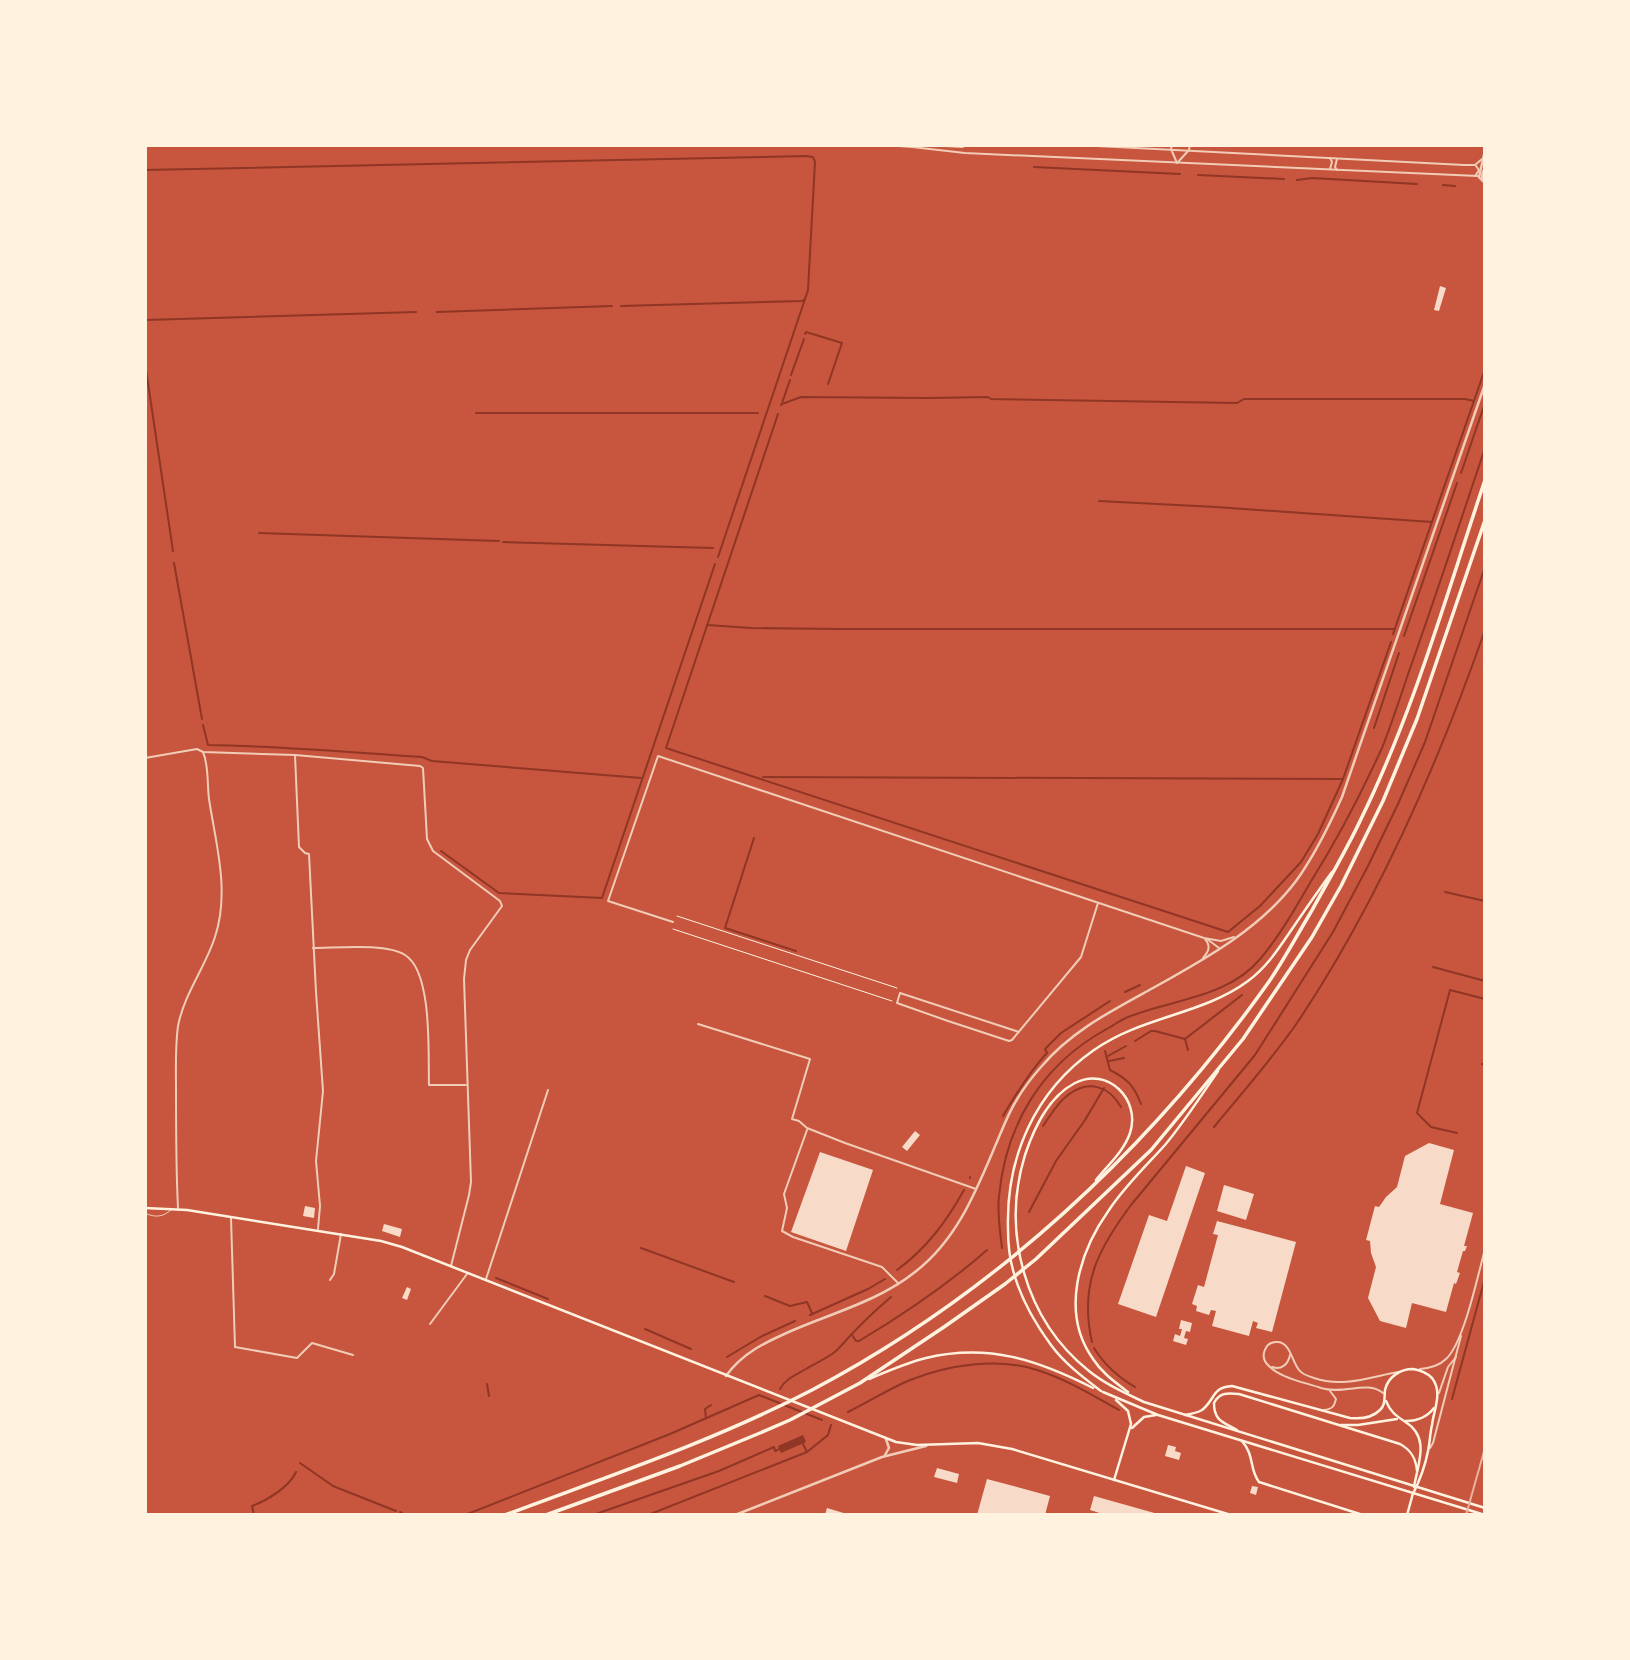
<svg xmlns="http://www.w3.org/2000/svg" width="1630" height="1660" font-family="Barlow,sans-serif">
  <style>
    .water { fill: #8f3625 }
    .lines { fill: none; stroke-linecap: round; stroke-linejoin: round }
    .stream { stroke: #8f3625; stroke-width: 2 }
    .building { fill: #f7dbc8 }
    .path { stroke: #fff3e0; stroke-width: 1 }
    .service { stroke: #f1ccb7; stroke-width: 1 }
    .minor { stroke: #f1ccb7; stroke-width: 2 }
    .tertiary { stroke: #f1ccb7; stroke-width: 2.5 }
    .secondary { stroke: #fff3e0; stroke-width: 2.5 }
    .motorway { stroke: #fff3e0; stroke-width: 3.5 }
    .rail { stroke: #e9b49f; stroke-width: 2 }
  </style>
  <rect width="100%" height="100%" fill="#c8553d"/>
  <path class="water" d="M803,1435L806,1442L781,1453L778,1446Z"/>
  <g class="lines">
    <g class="stream">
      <path d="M1034,167L1180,174"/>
      <path d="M145,170L714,158L806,156L813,157L815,162L808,290L805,299L718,557"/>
      <path d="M1198,175L1284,179"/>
      <path d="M1297,180L1312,178L1417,184"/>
      <path d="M1443,185L1455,186"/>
      <path d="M621,306L802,301L805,299"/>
      <path d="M437,312L612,306"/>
      <path d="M145,320L416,312"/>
      <path d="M805,334L806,332L842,343L828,384"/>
      <path d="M145,363L173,551"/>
      <path d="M791,375L804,339"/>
      <path d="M782,403L790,380"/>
      <path d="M781,405L782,404L801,397L928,398L988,397L991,399L1237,403L1244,399H1465L1474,401"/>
      <path d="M476,413H758"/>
      <path d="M778,414L666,748L1228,932L1260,906L1301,862L1318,834L1343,779L1391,642"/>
      <path d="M1461,473L1485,403"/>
      <path d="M1099,501L1216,507L1432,522"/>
      <path d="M259,533L499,541"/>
      <path d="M503,542L713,548"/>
      <path d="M174,563L202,719"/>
      <path d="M707,625L751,628L839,629H1395"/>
      <path d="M1393,634L1484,372"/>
      <path d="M1404,636L1457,483"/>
      <path d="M203,725L208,745C280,746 350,752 422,757L432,761L641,778"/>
      <path d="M1374,728L1399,653"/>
      <path d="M763,777L1342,779"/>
      <path d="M754,838L725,928L796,951"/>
      <path d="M441,851L499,893L602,898L715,564"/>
      <path d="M1445,892L1485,901"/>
      <path d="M1433,967L1485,981"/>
      <path d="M1125,992L1140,985"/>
      <path d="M1185,1039L1242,995"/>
      <path d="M1135,1041L1151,1031H1155L1185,1039L1188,1050"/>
      <path d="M1105,1051L1110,1070C1128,1079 1134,1086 1141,1104"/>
      <path d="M1108,1056L1126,1046"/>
      <path d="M1109,1061L1124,1058"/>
      <path d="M1482,1064L1485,1065"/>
      <path d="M1003,1116C1016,1094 1030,1071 1047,1053L1045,1049L1061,1033L1110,1001"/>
      <path d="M1043,1126C1050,1116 1057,1103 1068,1095C1088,1079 1109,1086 1121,1107"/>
      <path d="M1214,1127C1242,1093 1272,1059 1297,1023C1378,902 1437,767 1485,630"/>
      <path d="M1457,1133L1431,1127L1417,1113L1450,990L1485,999"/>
      <path d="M970,1178V1177"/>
      <path d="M1029,1212L1056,1161L1085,1120L1104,1088"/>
      <path d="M641,1248L734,1282"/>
      <path d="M1002,1248C1000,1231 997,1213 999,1196C1006,1124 1042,1065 1105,1030C1113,1026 1120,1020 1128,1017C1173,999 1228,998 1261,958C1280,935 1295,909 1310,883C1337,840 1361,794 1382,748C1393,721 1402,691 1412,663C1437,592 1461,520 1485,448"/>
      <path d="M897,1270C927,1248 946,1222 964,1190"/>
      <path d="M496,1278L548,1299"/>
      <path d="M765,1296L790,1306L807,1302L812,1313"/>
      <path d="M810,1315L868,1289L885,1279"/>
      <path d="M645,1329L691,1349"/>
      <path d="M852,1335L856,1341H859C906,1313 946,1286 987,1250"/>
      <path d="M1092,1342C1079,1285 1098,1249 1131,1205L1255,1055L1333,932L1368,866L1398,804L1425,742L1485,567"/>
      <path d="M1094,1348C1105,1366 1118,1377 1135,1387"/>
      <path d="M727,1357L762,1336L795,1321"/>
      <path d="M487,1384L489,1396"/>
      <path d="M780,1389C785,1379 796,1375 806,1369C815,1363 833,1356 839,1348C855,1330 873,1312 891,1297"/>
      <path d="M1452,1399L1485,1278"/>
      <path d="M848,1412C868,1402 889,1389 910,1380C948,1365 997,1357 1037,1370C1066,1379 1092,1395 1119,1410"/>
      <path d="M706,1418L705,1409L711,1405"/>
      <path d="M803,1444L807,1452"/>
      <path d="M300,1463L333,1486L396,1511"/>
      <path d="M400,1512L402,1513"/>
      <path d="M254,1515L252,1506C268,1500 289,1487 296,1472"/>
      <path d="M465,1515L670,1434L759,1395L822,1420"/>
      <path d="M593,1515L719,1471L774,1447L775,1451L780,1449"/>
      <path d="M648,1515L807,1452L828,1435L831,1425"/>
    </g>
  </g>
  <g class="building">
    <path d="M1440,286L1446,288L1439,311L1434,310Z"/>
    <path d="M915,1131L920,1135L907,1151L902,1147Z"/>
    <path d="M1429,1143L1454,1150L1440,1204L1473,1213L1464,1246H1467L1465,1251H1463L1457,1272L1460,1273L1456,1284L1454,1283L1446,1312L1412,1303L1406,1328L1380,1321L1368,1298L1376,1267L1371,1253L1370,1241L1366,1240L1375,1206L1379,1207L1386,1197L1397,1187L1405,1156Z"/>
    <path d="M820,1152L873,1170L846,1251L791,1232Z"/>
    <path d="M1186,1166L1205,1173L1156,1317L1118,1304L1149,1215L1167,1221Z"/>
    <path d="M1224,1185L1254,1194L1246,1220L1217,1211Z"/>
    <path d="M305,1206L315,1208L314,1218L303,1216Z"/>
    <path d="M1217,1221L1296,1242L1272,1332L1256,1328L1258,1323L1253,1321L1249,1336L1212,1326L1216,1311L1211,1310L1209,1315L1196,1311L1197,1306L1192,1304L1198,1285L1204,1287L1218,1235L1213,1234Z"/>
    <path d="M384,1224L402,1229L400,1237L382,1231Z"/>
    <path d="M407,1287L411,1289L407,1300L402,1298Z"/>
    <path d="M1181,1320L1192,1323L1190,1332L1186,1331L1184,1338L1188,1339L1186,1345L1173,1341L1175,1334L1180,1336L1182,1329H1179Z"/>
    <path d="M1168,1445L1176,1447L1175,1451L1181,1453L1179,1460L1165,1456Z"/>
    <path d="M937,1468L959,1474L957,1483L934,1477Z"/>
    <path d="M987,1479L1050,1496L1045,1515H977Z"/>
    <path d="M1252,1486L1258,1487L1256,1495L1250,1493Z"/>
    <path d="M1094,1496L1158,1514V1515H1106L1090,1510Z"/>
    <path d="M827,1508L847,1514V1515H825Z"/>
  </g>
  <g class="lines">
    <g class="path">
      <path d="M677,916L897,988"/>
      <path d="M673,929L892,1001"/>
    </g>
    <path class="service" d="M145,1211V1213C155,1218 163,1217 171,1210"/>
    <g class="minor">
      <path d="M885,145L912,147L965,153L1478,176"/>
      <path d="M928,145L962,147L967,145"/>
      <path d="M1077,145L1464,165H1475L1482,159"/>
      <path d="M1172,145L1171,149L1177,163"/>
      <path d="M1337,159L1335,167L1337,170"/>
      <path d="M1178,162L1189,150L1190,145"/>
      <path d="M1330,169L1332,162L1330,158"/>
      <path d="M1475,176L1479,170L1476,166"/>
      <path d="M295,755L299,847L305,853L309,854L316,992L323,1091L316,1161L320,1206L318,1229"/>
      <path d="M145,758L197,749L203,752L295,755L420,766L423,768L427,839L433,851L500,901L502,906L470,950L466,960L464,979L471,1182L469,1195L451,1266"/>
      <path d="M673,922L608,901L658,756L1204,938L1221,941L1234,937"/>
      <path d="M1207,939L1219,948"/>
      <path d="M313,948C337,948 386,943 405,955C433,972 428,1056 429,1085H466"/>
      <path d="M1203,958C1209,951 1211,946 1205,939"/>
      <path d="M698,1024L810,1059L792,1119L799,1121L807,1128L845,1143L976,1189"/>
      <path d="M1019,1032L900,993L897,1003L948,1021L1009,1041L1012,1040L1081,957L1098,903"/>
      <path d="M807,1130L784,1194L787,1208L782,1231L793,1237L882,1267L898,1283"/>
      <path d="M178,1208C176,1169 176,1130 176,1090C176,1069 175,1047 178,1026C184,994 205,968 215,937C230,891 216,845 209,799C207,784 209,766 203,752"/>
      <path d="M231,1218L235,1347L297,1358L312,1343L353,1355"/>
      <path d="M486,1279L548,1090"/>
      <path d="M330,1280L334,1274L341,1234"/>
      <path d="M430,1324L467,1274"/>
      <path d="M1272,1367C1281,1370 1288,1365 1290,1355"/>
      <path d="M1420,1369C1430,1368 1439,1366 1446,1359C1464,1343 1478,1274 1485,1249"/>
      <path d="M1383,1393C1367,1380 1343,1395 1321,1388C1304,1382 1279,1378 1267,1364C1260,1356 1265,1341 1278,1342C1291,1343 1292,1363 1300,1371C1303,1375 1309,1376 1314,1378C1342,1388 1370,1377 1398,1372"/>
      <path d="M1439,1393L1448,1367L1456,1357"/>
      <path d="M1324,1410C1332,1409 1334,1407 1336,1399L1330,1391"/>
      <path d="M1430,1448L1433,1443L1461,1336"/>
    </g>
    <g class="tertiary">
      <path d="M1483,181L1479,177L1485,150"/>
      <path d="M1483,181L1482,175L1485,167"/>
      <path d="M726,1376C742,1353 766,1342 791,1331C832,1313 879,1301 915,1272C957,1240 976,1191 996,1144C1002,1130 1008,1114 1016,1101C1023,1089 1032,1077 1041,1067C1071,1031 1113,1010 1153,988C1205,959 1260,929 1296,881C1315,855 1329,826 1342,797L1485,384"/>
      <path d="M885,1455L889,1448L886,1439"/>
      <path d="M735,1515L882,1457L926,1446"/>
    </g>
    <g class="secondary">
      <path d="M1096,1180C1108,1165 1124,1151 1130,1133C1141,1100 1108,1066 1075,1083C1048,1097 1034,1128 1025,1155C1001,1232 1025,1320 1089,1371C1105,1384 1125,1393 1144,1402L1485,1508"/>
      <path d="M145,1208L187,1210L381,1241L402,1247L896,1442L917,1445L978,1443L1012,1449L1231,1515"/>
      <path d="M869,1379C888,1371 906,1363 926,1358C988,1343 1038,1360 1093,1388"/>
      <path d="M1101,1391C1084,1378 1064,1363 1051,1345C1034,1322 1020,1297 1013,1270C1009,1256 1008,1242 1008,1228C1006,1157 1035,1091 1094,1050C1142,1016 1202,1015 1248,981C1267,967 1279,948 1292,929C1305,910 1318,891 1332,872"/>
      <path d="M1103,1392L1158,1415L1485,1515"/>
      <path d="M1128,1392C1115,1382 1102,1373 1093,1359C1060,1313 1079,1252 1109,1210C1125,1186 1146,1166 1165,1145C1184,1122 1201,1096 1218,1071"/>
      <path d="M1386,1401C1390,1411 1395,1415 1404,1421C1431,1437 1418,1463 1414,1487"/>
      <path d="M1185,1415C1191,1414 1197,1413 1202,1410C1215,1400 1212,1387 1232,1386L1350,1418C1360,1419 1372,1418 1380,1410C1386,1404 1384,1398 1385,1390C1388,1377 1400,1369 1413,1369C1420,1370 1427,1373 1432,1378C1443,1392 1434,1409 1432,1425C1430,1433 1430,1442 1428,1451C1425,1467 1419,1482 1412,1496"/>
      <path d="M1406,1421C1418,1421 1427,1417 1434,1408"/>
      <path d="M1341,1425H1358L1397,1419"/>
      <path d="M1132,1428L1144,1417L1156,1415"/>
      <path d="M1237,1430C1223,1422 1214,1421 1214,1403C1220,1392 1228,1393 1239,1394L1400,1444C1411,1450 1416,1458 1417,1471"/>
      <path d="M1242,1441C1255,1456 1249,1469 1259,1482L1363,1515"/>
      <path d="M1114,1480L1131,1424L1128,1411L1116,1400"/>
      <path d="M1407,1515L1412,1497"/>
    </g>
    <g class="motorway">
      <path d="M505,1515C609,1476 714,1441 812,1390C994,1294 1149,1150 1268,983C1284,960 1297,935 1311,912C1328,881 1346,851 1361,819C1414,711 1447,593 1485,480"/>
      <path d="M546,1515L680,1466L760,1433L790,1420L860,1383L944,1327L1005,1284L1036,1259L1151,1150L1243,1039L1312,937L1341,886L1383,801L1417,719L1485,520"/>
    </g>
    <path class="rail" d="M1466,1515L1485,1448"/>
  </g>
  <rect width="1630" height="1660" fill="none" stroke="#fff3e0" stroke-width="294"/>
</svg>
